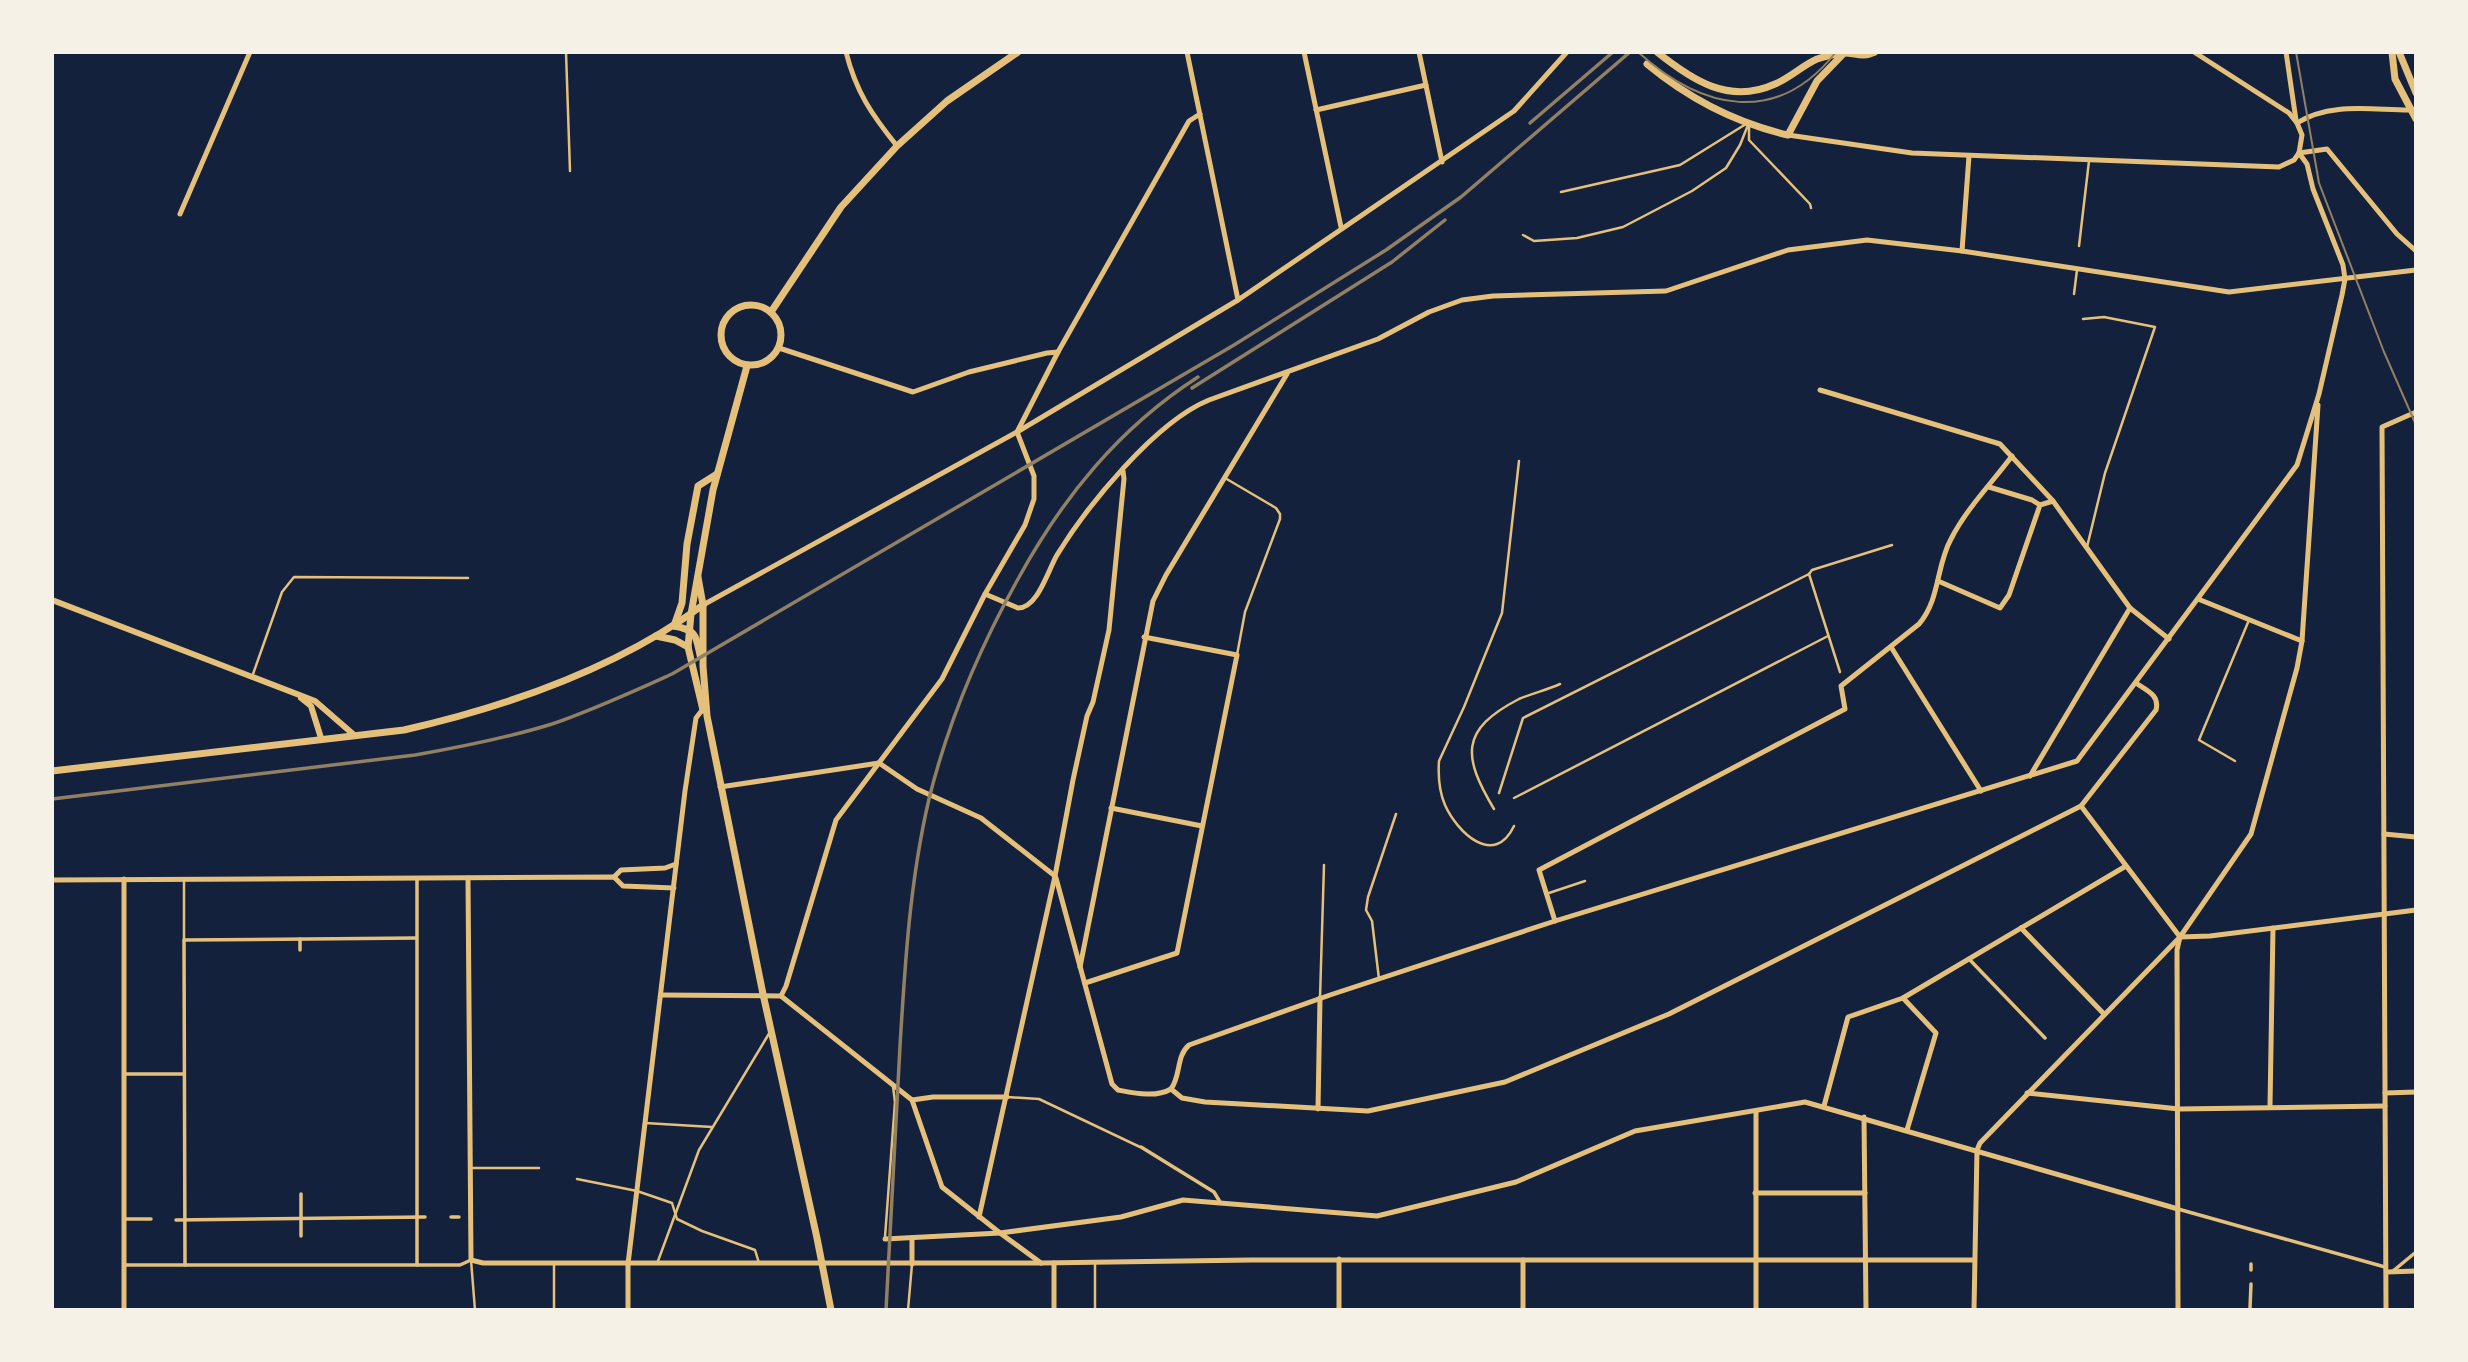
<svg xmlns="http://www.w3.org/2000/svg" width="2468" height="1362" font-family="'PT Serif',serif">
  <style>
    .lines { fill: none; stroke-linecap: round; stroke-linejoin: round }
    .service { stroke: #e5c07b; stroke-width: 2.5 }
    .pedestrian { stroke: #e5c07b; stroke-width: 3.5 }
    .minor { stroke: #e5c07b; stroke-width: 5 }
    .tertiary { stroke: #e5c07b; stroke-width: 6 }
    .secondary { stroke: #e5c07b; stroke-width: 7 }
    .tram { stroke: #918062; stroke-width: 2 }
    .rail { stroke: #918062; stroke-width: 3.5 }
  </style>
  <rect width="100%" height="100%" fill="#14213d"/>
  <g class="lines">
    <g class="service">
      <path d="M566,52L570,171"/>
      <path d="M1749,126V140L1810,204L1811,208"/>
      <path d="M1561,192L1680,165L1746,124"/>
      <path d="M1523,235L1534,241L1577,238L1623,227L1692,191L1726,168L1740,145L1748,125"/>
      <path d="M2079,246L2089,161"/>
      <path d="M2074,294L2077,270"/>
      <path d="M2083,319L2104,317L2155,327L2105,473L2087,547"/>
      <path d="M1225,478L1276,508L1280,514V519L1245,612L1237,655"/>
      <path d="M1809,574L1840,672"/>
      <path d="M252,677L282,592L294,577L468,578"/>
      <path d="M2235,761L2199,740L2249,620"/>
      <path d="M1499,793L1523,718L1809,574L1812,570L1892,545"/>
      <path d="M1514,798L1828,636"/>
      <path d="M1494,809C1463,757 1459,730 1519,699C1533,693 1547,690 1560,684"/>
      <path d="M1514,826C1494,868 1457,832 1445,805C1439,791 1438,776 1439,761L1464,707L1502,613L1519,461"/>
      <path d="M184,880V940"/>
      <path d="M1549,893L1585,881"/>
      <path d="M1379,979L1372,921L1366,910L1368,897L1396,814"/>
      <path d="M1320,998L1324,865"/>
      <path d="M1007,1097L1039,1099L1140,1147"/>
      <path d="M645,1123L712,1127"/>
      <path d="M470,1168H539"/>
      <path d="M577,1179L637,1191L672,1203L677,1219L702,1231L755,1250L759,1263"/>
      <path d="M885,1237L895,1102L893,1086"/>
      <path d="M471,1260L475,1310"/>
      <path d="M658,1261L699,1150L770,1032"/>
      <path d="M554,1264V1310"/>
      <path d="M1095,1264V1310"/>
      <path d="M908,1310L912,1264"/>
    </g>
    <g class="pedestrian">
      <path d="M417,878V1265"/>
      <path d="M300,950V939"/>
      <path d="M1969,959L2045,1038"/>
      <path d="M125,1074H184"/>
      <path d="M1141,1147L1214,1192L1220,1202"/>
      <path d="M2178,1209L2385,1267"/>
      <path d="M451,1217H459"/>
      <path d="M124,1219H151"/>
      <path d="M176,1220L425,1217"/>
      <path d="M301,1236V1194"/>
      <path d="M124,1265H460L471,1260"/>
      <path d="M185,1265L184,940L416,938"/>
      <path d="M2251,1270V1264"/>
      <path d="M2393,1271L2416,1252"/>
      <path d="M2250,1308L2251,1284"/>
    </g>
    <g class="minor">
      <path d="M846,52C856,92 872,115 897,146"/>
      <path d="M1187,52L1238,300"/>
      <path d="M1304,52L1341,227"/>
      <path d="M1419,52L1442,162"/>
      <path d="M2286,52L2296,120"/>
      <path d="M1316,110L1426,85"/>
      <path d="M2297,123C2330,102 2371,110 2409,110"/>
      <path d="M1788,135L1912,153L2279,167L2294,160L2299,153"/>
      <path d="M2299,153L2327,149L2397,234L2416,251"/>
      <path d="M180,214L250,52"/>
      <path d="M1962,251L1969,156"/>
      <path d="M779,348L913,392L969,372L1047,353L1058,352"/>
      <path d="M1820,390L2000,444L2053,501L2130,608L2169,639"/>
      <path d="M1989,487L2032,500L2040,505"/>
      <path d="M1938,581L2000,608L2009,595L2040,505L2053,501"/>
      <path d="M985,594L1018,608C1038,608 1048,570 1057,555C1087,506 1155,422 1209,400L1378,339L1429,312L1462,300L1493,296L1666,291L1788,250L1867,240L1962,251L2229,292L2416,270"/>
      <path d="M2198,599L2302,641"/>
      <path d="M703,605L1017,432L1238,300L1514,111L1567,52"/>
      <path d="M1891,647L1981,791"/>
      <path d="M879,763L917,789L981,818L1055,876"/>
      <path d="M2030,776L2130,608"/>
      <path d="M720,787L879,763"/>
      <path d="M2081,806L2180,937"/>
      <path d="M1111,808L1202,826"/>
      <path d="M2384,834L2416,837"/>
      <path d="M614,877L621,870L665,868L676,864"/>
      <path d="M468,878L471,1260L483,1263H1042L1251,1260H1974"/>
      <path d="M1056,878L1112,1084L1118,1090C1134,1093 1156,1098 1171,1089"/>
      <path d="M52,880L614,877L623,886L674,888"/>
      <path d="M1555,921L1539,870L1845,709L1841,686L1919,624C1940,600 1936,566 1951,539C1967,508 1991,484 2012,456"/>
      <path d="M2021,928L2104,1014"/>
      <path d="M2180,937L2210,936L2416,910"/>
      <path d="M1080,967L1153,601L1166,575L1287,374"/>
      <path d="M1085,983L1177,953L1237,655L1144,637"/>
      <path d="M661,995L781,996L912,1100L942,1187L1000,1233L1041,1263"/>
      <path d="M781,996L786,986L836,820L942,679L985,594L1025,525L1034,499V476L1017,432L1058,352L1189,121L1200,114"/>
      <path d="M1903,998L1936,1033L1907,1130"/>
      <path d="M1171,1089C1181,1076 1176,1056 1189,1045L1330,995L1555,921L2077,761L2297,465L2319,394L2342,295L2345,279L2343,265L2313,189L2307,164L2299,153L2302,135L2297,123L2289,113L2194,52"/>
      <path d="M1171,1089L1182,1098L1205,1102L1368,1111L1505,1082L1669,1014L2081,806L2156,710C2160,695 2146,690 2136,683"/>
      <path d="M2027,1093L2179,1109L2385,1106"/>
      <path d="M2385,1093L2416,1092"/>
      <path d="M912,1100L933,1097H1007"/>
      <path d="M1824,1106L1848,1017L1903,998L2126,866"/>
      <path d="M2270,1106L2273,928"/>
      <path d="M1318,1109L1320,998"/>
      <path d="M1864,1117L1866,1310"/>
      <path d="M1755,1193H1865"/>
      <path d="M979,1217L1055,876L1073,780L1087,716L1093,702L1109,630L1124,479L1123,471"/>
      <path d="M885,1239L1000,1233L1121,1217L1183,1200L1377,1216L1516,1182L1635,1131L1805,1102L2178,1209"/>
      <path d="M1339,1259V1310"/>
      <path d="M1523,1260V1310"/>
      <path d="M912,1264V1238"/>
      <path d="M2387,1272L2416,1271"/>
      <path d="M124,1310V879"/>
      <path d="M628,1310V1264L685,791L696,718L703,709"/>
      <path d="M1054,1310V1263"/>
      <path d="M1756,1310V1111"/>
      <path d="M1974,1310L1977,1150L1980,1143L2180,937L2251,834L2297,668L2302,641L2318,405"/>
      <path d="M2178,1310L2177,950L2180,937"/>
      <path d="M2386,1310L2382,427L2416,412"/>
    </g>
    <g class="tertiary">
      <path d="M52,600L315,701L353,734"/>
      <path d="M301,698L311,706L321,738"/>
    </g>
    <g class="secondary">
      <path d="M1657,52C1692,80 1729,105 1775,84C1790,78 1803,65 1817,59C1824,57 1836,53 1844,53C1856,53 1862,58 1875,52"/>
      <path d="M2392,52L2395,79L2416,119"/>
      <path d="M2399,52L2416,93"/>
      <path d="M1647,64C1688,98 1736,123 1788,135L1817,81L1844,53"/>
      <circle cx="751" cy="335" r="30"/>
      <path d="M771,312L841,207L897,146L947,101L1018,52"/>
      <path d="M698,577L703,605V666L707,716L763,994L817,1238L831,1310"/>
      <path d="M674,626L682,603L687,544L698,486L717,474"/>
      <path d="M674,626C696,630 696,635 700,655"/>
      <path d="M656,636L675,640L688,647"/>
      <path d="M703,710L688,647L691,614L713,490L747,366"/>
      <path d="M52,771L404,730C509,706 616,669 703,605"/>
    </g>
    <g class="tram">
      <path d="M1638,52C1702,110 1777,127 1836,52"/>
      <path d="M2296,52L2319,183L2384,352L2416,425"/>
    </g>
    <g class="rail">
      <path d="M1530,123L1613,52"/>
      <path d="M1192,388L1392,262L1445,220"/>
      <path d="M52,799L415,755C461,747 507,738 552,724C593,710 632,692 672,674L1234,345L1386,250L1461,197L1630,52"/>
      <path d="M886,1310C891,1222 895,1134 900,1046C905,963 910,880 929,799C948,722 979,649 1018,579C1063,497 1119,428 1198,377"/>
    </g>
  </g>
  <rect width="2468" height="1362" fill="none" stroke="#f6f1e7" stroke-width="108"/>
</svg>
